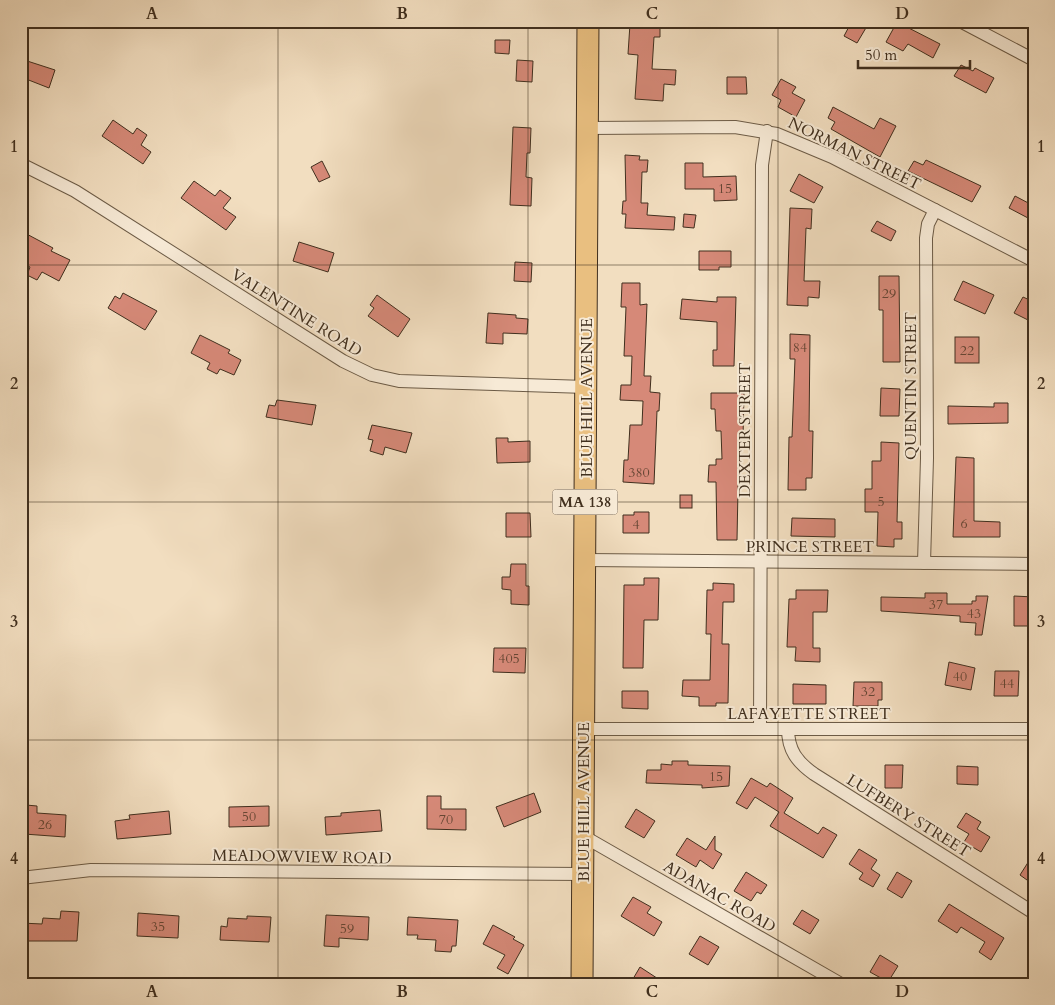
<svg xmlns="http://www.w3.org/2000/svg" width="1055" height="1005" font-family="Cardo,serif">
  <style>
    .building { fill: #d68978; stroke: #402f1e }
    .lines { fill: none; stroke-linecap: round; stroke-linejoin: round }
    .minor-casing { stroke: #6c5b46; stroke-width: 14 }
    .trunk-casing { stroke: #402f1e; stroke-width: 23 }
    .minor { stroke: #f7ead6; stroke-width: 12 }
    .trunk { stroke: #e9bf80; stroke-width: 21 }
    .grid { fill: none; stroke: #402f1e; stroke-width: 1; stroke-opacity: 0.55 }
    .labels { text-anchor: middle; stroke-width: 4; stroke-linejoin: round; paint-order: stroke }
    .number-label { font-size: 14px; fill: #664634 }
    .shield { fill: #f7ead6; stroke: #776755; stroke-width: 1 }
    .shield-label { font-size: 15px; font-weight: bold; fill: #402f1e }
    .street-label { font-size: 16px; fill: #402f1e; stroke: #f7ead6 }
    .neatline { fill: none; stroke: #402f1e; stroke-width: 2 }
    .grid-label { font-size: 16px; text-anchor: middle; font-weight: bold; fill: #402f1e }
  </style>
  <rect width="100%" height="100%" fill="#f2dec0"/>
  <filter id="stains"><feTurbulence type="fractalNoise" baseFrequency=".004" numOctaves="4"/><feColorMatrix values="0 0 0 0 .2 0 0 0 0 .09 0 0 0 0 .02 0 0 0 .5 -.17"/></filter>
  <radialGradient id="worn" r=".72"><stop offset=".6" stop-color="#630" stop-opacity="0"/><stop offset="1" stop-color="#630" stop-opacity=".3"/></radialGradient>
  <g class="building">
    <path d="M852,21H870L857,43L844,36Z"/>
    <path d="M897,22L940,44L933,58L908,44L903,51L886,42Z"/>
    <path d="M630,24L660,26V37H654L652,69L676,70L675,85L664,84L663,101L635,99L638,55L628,54Z"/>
    <path d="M495,40H510L509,54L495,53Z"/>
    <path d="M21,59L55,70L49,88L21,77Z"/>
    <path d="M517,60L533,61L532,82L516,81Z"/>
    <path d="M961,65L973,71L975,68L994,78L986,93L954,76Z"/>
    <path d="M727,77H746L747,94H727Z"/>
    <path d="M781,79L796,87L792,93L805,100L796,117L778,107L781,100L772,95Z"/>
    <path d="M833,107L874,129L880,118L896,126L880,157L831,129L835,122L828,118Z"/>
    <path d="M113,120L133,134L137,128L147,135L141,145L151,152L143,164L102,136Z"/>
    <path d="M513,127L531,128L530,153H527L526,177L532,178L531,206L510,205Z"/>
    <path d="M625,155L640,156L639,160H648L647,172H642L641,203H648L647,215L675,217L674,230L625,228L626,214H622L623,201H626Z"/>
    <path d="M926,160L981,186L972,202L908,171L914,161L923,165Z"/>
    <path d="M322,161L330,177L319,182L311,167Z"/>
    <path d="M685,163H703V177L736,176L737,200L714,201V189H685Z"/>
    <path d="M799,174L823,187L814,203L790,191Z"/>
    <path d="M194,181L215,196L220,190L231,198L223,208L236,217L226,230L181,198Z"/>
    <path d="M1015,196L1034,206L1028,218L1009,208Z"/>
    <path d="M790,208L812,209L811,229L806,228L804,281H820L819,298L808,297V306L787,305Z"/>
    <path d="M684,214L696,215L694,228L683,227Z"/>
    <path d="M877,221L896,231L891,241L871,231Z"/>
    <path d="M21,231L53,248L51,251L70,260L59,281L42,272L37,280L27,275L30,267L22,263L27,254L21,252Z"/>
    <path d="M299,242L334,253L328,272L293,261Z"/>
    <path d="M699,251H731V267H719V270H699Z"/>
    <path d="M515,262L532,263L531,282L514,281Z"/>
    <path d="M879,276H899L900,362H883V310H879Z"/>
    <path d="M963,281L994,295L985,314L954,300Z"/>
    <path d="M622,283H640V305L647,304L644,376H651L650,392L660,393L659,411H657L654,484L623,482L624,460H628L630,425H642L643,401L620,400L621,385H631L632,356H624L626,307H621Z"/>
    <path d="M123,293L157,311L145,330L108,308L115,296L120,299Z"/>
    <path d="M377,295L410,319L398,337L368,316L374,308L370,305Z"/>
    <path d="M717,297H736L734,366H713V350H717V322L680,319L682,299L717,302Z"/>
    <path d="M1023,297L1034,302V323L1014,313Z"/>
    <path d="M488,313L516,315V318L528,319L527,334L503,333V344L486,343Z"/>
    <path d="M790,334L810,335L809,431H813L812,478H806V490H788L789,437H792L795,359H790Z"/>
    <path d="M200,335L230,350L228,353L241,360L234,375L220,369L217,374L207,369L210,363L191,353Z"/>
    <rect x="955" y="337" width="24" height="26"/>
    <path d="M881,388L900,389L899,416H880Z"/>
    <path d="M711,393H744L743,438H739L737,540H717L716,482H708L709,465H716V459H722L721,431H716L715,409H711Z"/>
    <path d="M277,400L316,405L312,425L266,417L269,405L275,406Z"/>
    <path d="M994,403H1008V423L948,424V406L994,407Z"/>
    <path d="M372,425L412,433L406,453L385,447L383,455L370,451L373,440L368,439Z"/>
    <path d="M496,438H508V442L530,441V462L497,463Z"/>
    <path d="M881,442L899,443L897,522H902V539H894V547L877,546L878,512H865V489H872V461H881Z"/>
    <path d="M956,457L974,458V521L1000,522V537H953Z"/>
    <rect x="680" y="495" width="12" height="13"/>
    <path d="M634,512H649V533H623V515H634Z"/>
    <path d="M506,513H530L531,537H506Z"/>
    <path d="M792,518L835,519V537L791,536Z"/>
    <path d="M511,564H526V586H529V605L511,604V590L502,589V577H510Z"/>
    <path d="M644,578H659L658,620H644L643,668H623L624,585H644Z"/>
    <path d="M713,583L734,584V602H723L722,644H729L728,703H716V706H699V697L682,696L683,680H710L711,634H706L707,590H713Z"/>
    <path d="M796,590H828L827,612H813V648H820V662L795,661L796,647H787L789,599H796Z"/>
    <path d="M925,593H947V604H972V601H976V596H988L982,635H975L976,623L960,622V616L881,611V597L925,598Z"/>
    <path d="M1014,596L1034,597V626H1014Z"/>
    <path d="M494,648H526L525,673L493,672Z"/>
    <path d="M949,662L975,668L971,690L945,685Z"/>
    <path d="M995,671H1019L1018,696H994Z"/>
    <path d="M854,682H882V700H878V706H853Z"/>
    <path d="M793,684L826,685V704H793Z"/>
    <path d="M622,691H648V709L622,708Z"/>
    <path d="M672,761H688V765L730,766L729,786L702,788V785L646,783L647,770H661V764L672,765Z"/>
    <path d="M885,765H903L902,788H885Z"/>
    <path d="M957,766L978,767V785L957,784Z"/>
    <path d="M751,778L767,787L770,783L793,798L784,813L818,834L823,827L837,835L823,858L770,826L779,812L755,797L747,809L736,803Z"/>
    <path d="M534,793L541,812L504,827L496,807Z"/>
    <path d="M427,796H441V809H466V830L427,829Z"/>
    <path d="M26,805L37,806V813L66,815L65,837L24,834Z"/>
    <path d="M269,806V826L229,827V807Z"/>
    <path d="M636,809L655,821L644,838L625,827Z"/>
    <path d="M380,810L382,831L326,835L325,817L341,816V813Z"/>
    <path d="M169,811L171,834L117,839L115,821L130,819L129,815Z"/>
    <path d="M966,813L981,822L977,829L990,837L981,852L964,842L969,834L957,827Z"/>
    <path d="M715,836V850L722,854L713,869L700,860L696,867L676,855L687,838L706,850Z"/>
    <path d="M859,849L877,860L871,869L880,875L873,887L859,879L863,873L849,864Z"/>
    <path d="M1034,853V885L1020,875Z"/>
    <path d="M746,872L767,885L761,894L757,892L751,901L734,891Z"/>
    <path d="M897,872L912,881L902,898L887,889Z"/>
    <path d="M633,897L651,907L647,913L662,922L654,936L621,916Z"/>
    <path d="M949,904L1004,938L991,960L979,952L985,942L961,927L957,933L938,921Z"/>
    <path d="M802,910L819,920L810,934L793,924Z"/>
    <path d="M61,911L79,912L77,941H21V923L42,924L43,918L60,919Z"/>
    <path d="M138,913L179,916L178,938L137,936Z"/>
    <path d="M326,915L369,917L368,940L339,938V947L324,946Z"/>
    <path d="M247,916L271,917L269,942L220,940L221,926L227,927L228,918L247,919Z"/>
    <path d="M408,917L458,920L456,946H452L451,952L435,951L436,940L417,939L418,935H407Z"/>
    <path d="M493,925L515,937L513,939L524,945L508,974L497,968L505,955L483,944Z"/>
    <path d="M700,936L719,947L708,965L689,954Z"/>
    <path d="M880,955L898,966L888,982L870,972Z"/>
    <path d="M640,967L666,984H630Z"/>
  </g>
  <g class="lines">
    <defs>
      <g id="minor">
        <path d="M960,21L1034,60"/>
        <path d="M588,128L735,127L777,134L832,157L1034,261"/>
        <path d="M21,164L75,191L343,361L372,375L399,381L586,387"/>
        <path d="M585,560L1034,564"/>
        <path d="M924,563L927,458L926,238L928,224L935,210"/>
        <path d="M584,729H1034"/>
        <path d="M760,729L762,165L767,131"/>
        <path d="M788,729C788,750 797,762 814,774L1034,913"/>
        <path d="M583,836L841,984"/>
        <path d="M21,878L91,870L583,874"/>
      </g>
      <path id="trunk" d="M582,984L588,21"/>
    </defs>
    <use href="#minor" class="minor-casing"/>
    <use href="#trunk" class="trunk-casing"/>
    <use href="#minor" class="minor"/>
    <use href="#trunk" class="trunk"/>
  </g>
  <path class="grid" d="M278,21V984M528,21V984M778,21V984M21,265H1034M21,502H1034M21,740H1034"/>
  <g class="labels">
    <g class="number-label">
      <text x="725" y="193">15</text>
      <text x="889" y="298">29</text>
      <text x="800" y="352">84</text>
      <text x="967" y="355">22</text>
      <text x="639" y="477">380</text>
      <text x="881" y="506">5</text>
      <text x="964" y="528">6</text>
      <text x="636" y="529">4</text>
      <text x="936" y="609">37</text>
      <text x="974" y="618">43</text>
      <text x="509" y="663">405</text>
      <text x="960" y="681">40</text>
      <text x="1007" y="688">44</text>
      <text x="868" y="696">32</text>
      <text x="716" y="781">15</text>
      <text x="249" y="821">50</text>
      <text x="446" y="824">70</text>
      <text x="45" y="829">26</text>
      <text x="158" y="931">35</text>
      <text x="347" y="933">59</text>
    </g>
    <rect class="shield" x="552.5" y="489.5" width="65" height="25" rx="4"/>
    <g class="shield-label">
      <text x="585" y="507">MA 138</text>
    </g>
    <g class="street-label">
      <text transform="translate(855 153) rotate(26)" y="6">NORMAN STREET</text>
      <text transform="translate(297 312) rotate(32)" y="6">VALENTINE ROAD</text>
      <text transform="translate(910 386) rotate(-90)" y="6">QUENTIN STREET</text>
      <text transform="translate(586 398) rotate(-90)" y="6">BLUE HILL AVENUE</text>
      <text transform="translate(744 430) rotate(-90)" y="6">DEXTER STREET</text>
      <text x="810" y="552">PRINCE STREET</text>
      <text x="809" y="719">LAFAYETTE STREET</text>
      <text transform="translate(583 802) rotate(-90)" y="6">BLUE HILL AVENUE</text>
      <text transform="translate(909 815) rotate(32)" y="6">LUFBERY STREET</text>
      <text transform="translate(302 856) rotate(1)" y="6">MEADOWVIEW ROAD</text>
      <text transform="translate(720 896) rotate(30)" y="6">ADANAC ROAD</text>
    </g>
  </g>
  <rect width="1055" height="1005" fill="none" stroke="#f2dec0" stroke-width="55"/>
  <path d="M858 60v8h112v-8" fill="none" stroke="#402f1e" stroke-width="2.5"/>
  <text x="865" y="60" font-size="15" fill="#402f1e" stroke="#f7ead6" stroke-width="4" paint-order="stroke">50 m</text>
  <rect x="28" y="28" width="1000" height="950" class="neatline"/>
  <g class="grid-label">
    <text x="152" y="19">A</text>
    <text x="402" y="19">B</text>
    <text x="652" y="19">C</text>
    <text x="902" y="19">D</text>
    <text x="14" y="152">1</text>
    <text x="1041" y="152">1</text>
    <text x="14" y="389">2</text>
    <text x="1041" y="389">2</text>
    <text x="14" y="627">3</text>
    <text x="1041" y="627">3</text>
    <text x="14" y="864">4</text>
    <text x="1041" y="864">4</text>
    <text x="152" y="997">A</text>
    <text x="402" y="997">B</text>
    <text x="652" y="997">C</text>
    <text x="902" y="997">D</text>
  </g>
  <rect width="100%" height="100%" filter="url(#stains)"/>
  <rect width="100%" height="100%" fill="url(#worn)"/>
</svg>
